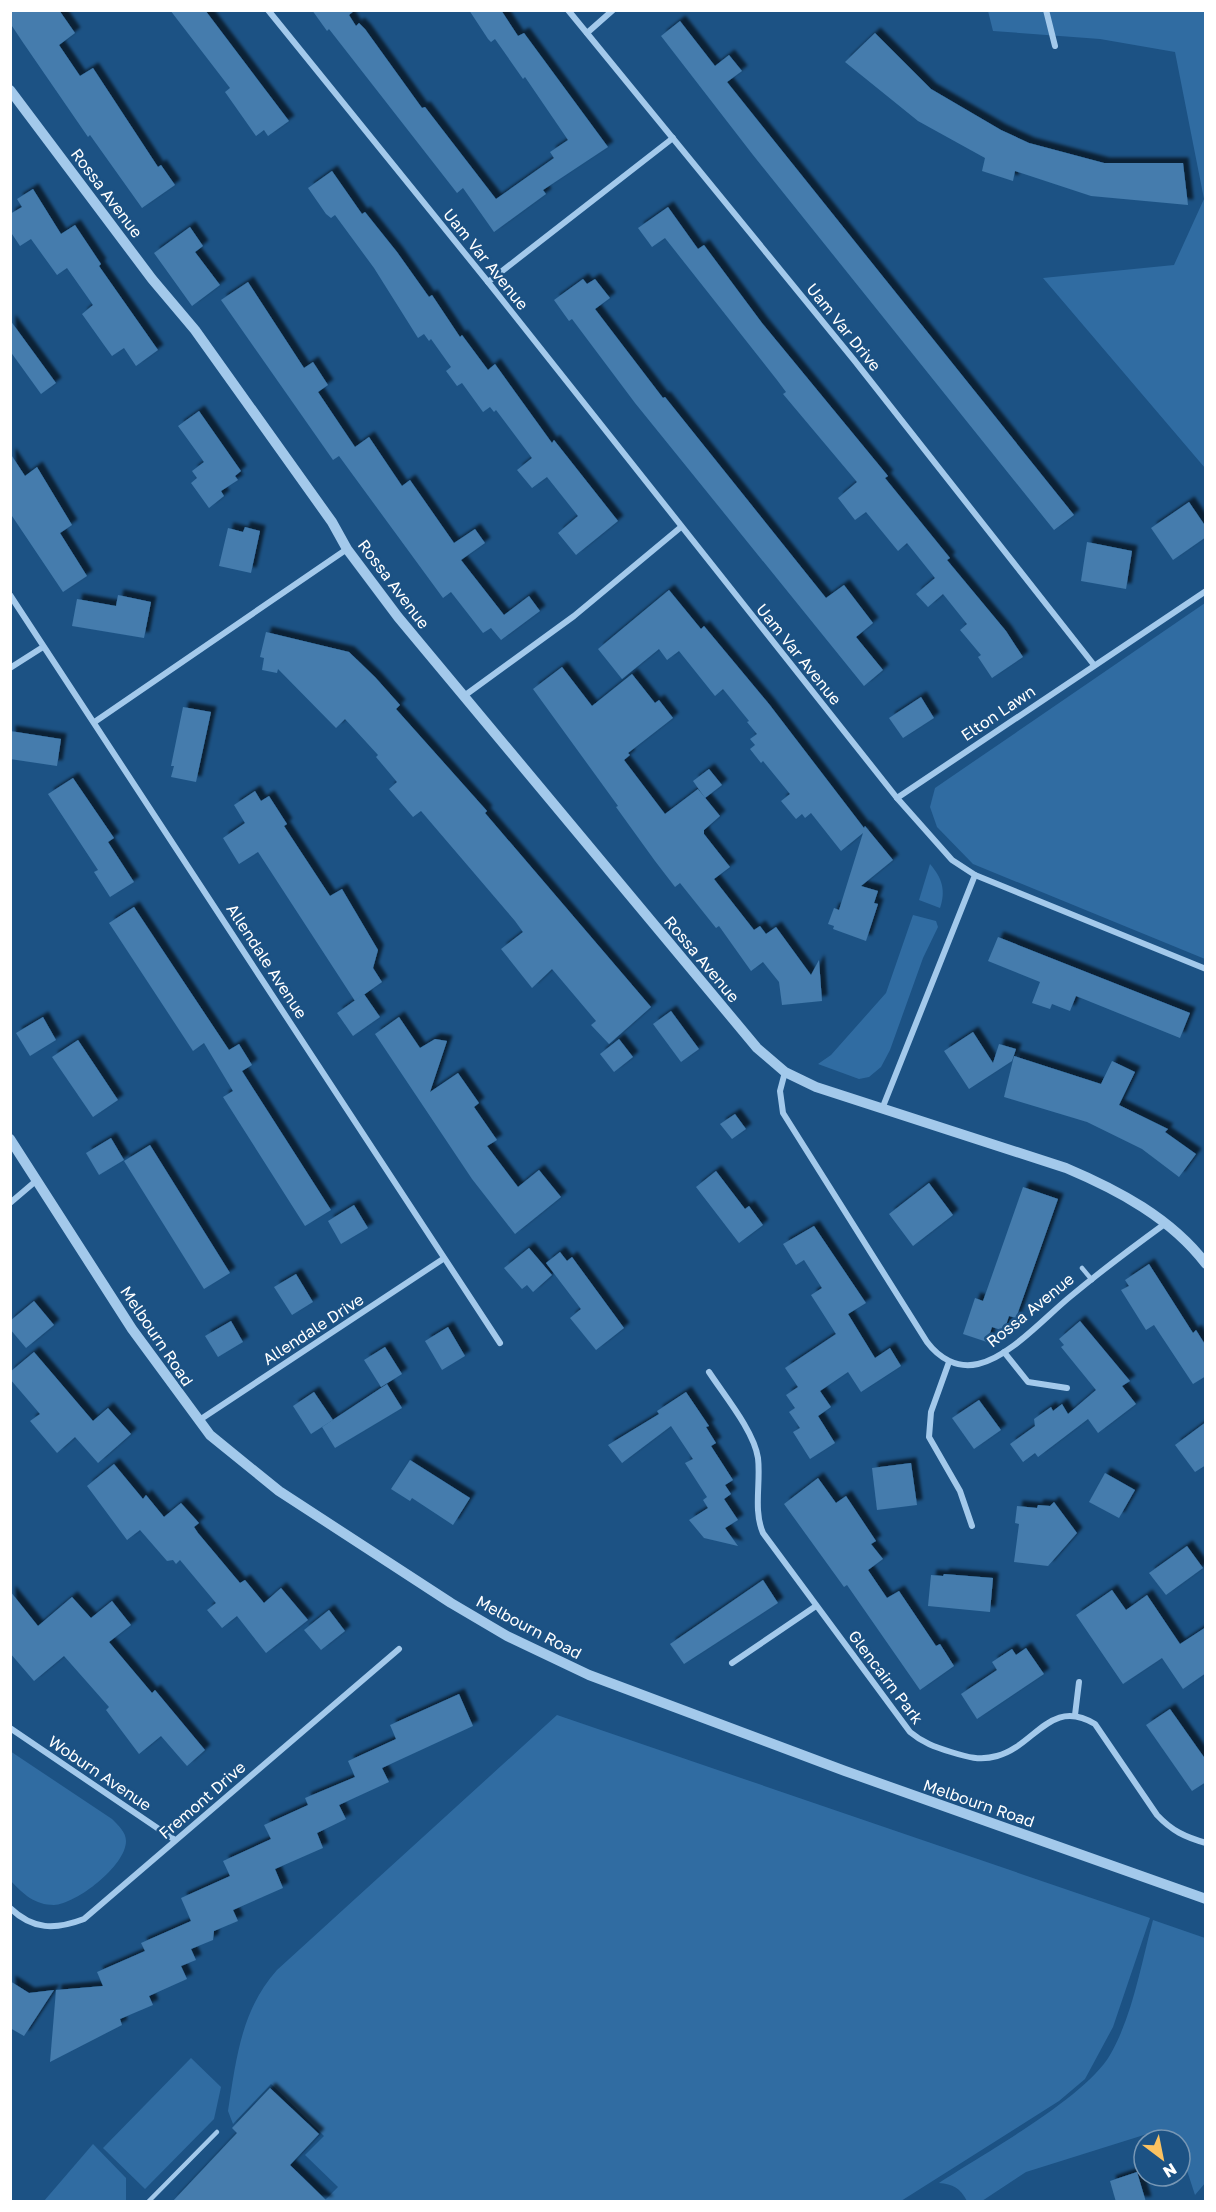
<svg xmlns="http://www.w3.org/2000/svg" width="1216" height="2212" font-family="'Golos Text',sans-serif">
  <style>
    .green { fill: #306ca2 }
    .building { fill: #447cad; filter: url(#shadow) }
    .lines { fill: none; stroke-linecap: round; stroke-linejoin: round }
    .service { stroke: #a3c9eb; stroke-width: 4.5 }
    .minor { stroke: #a3c9eb; stroke-width: 6 }
    .tertiary { stroke: #a3c9eb; stroke-width: 10 }
    .labels { text-anchor: middle; stroke-width: 5; stroke-linejoin: round; paint-order: stroke }
    .street-label { font-size: 16px; fill: #fff; stroke: #1c5284 }
  </style>
  <defs>
    <filter id="shadow"><feDropShadow dx="5.5" dy="-5.5" stdDeviation="1.5" flood-color="#0009"/></filter>
  </defs>
  <rect width="100%" height="100%" fill="#1c5284"/>
  <g class="green">
    <path d="M988,11H1205V468L1043,278L1174,265L1204,199L1175,52L1100,39L993,31Z"/>
    <path d="M1205,603V959L973,864L937,827L930,807L935,788Z"/>
    <path d="M930,864C942,878 946,890 940,908L919,900Z"/>
    <path d="M913,915L936,921L938,927L923,958L890,1050L881,1067L869,1077L859,1079L818,1064L831,1055L886,993Z"/>
    <path d="M557,1715L1150,1918L1113,2027L1085,2079L1059,2101L901,2201H324L338,2187L305,2155L324,2136L271,2084L233,2124L228,2111C236,2060 241,2010 277,1970Z"/>
    <path d="M10,1751L112,1819C118,1825 126,1832 126,1841C126,1866 76,1904 54,1905C35,1905 23,1894 11,1881Z"/>
    <path d="M1153,1920L1205,1938L1206,2182L1195,2195L1180,2149V2140H1177L1170,2131L1163,2129L1026,2172L982,2201H967C960,2188 953,2184 939,2183C983,2154 1085,2098 1110,2055C1133,2015 1141,1964 1153,1920Z"/>
    <path d="M191,2058L221,2087L214,2119L145,2189L103,2148Z"/>
    <path d="M93,2144L126,2178V2201H44Z"/>
  </g>
  <g class="building">
    <path d="M10,10H59L75,33L59,45L80,76L93,68L158,167L161,165L175,185L142,208L90,135L88,137L24,44L10,23Z"/>
    <path d="M170,10H205L289,121L268,136L264,130L256,136L225,92L230,88Z"/>
    <path d="M312,10H355L349,15L356,26L359,23L365,29L422,108L425,107L496,199L554,158L550,152L568,140L525,77L523,79L495,39L491,42L488,39L469,10H501L518,36L524,33L608,147L543,190L546,194L494,232L463,188L457,193L329,29L327,31Z"/>
    <path d="M680,21L715,66L729,55L742,71L727,82L1074,515L1054,530L753,155L661,36Z"/>
    <path d="M875,33L931,89L1001,130L1029,143L1104,163H1183L1188,205L1091,196L1015,171L1013,181L982,171L985,158L918,121L845,62Z"/>
    <path d="M332,171L362,214L365,212L397,252L429,297L432,295L460,337L462,335L488,370L495,364L552,443L554,440L618,521L576,555L558,533L578,516L547,477L532,488L517,470L532,458L496,410L494,412L490,407L483,412L462,383L457,386L446,371L451,367L431,339L429,341L424,334L418,338L374,268L335,215L331,218L326,214L308,188Z"/>
    <path d="M33,189L61,234L75,225L101,264L99,266L158,350L136,366L124,348L112,356L104,345L82,314L93,305L67,268L57,275L31,239L20,246L10,231V214L22,207L17,199Z"/>
    <path d="M668,207L698,249L704,245L762,323L888,476L885,478L950,558L947,560L1006,631L1023,657L992,678L978,657L981,655L960,630L967,624L943,594L928,607L916,594L935,578L907,543L898,551L866,512L855,520L838,498L857,482L783,394L786,392L777,380L665,238L652,247L638,228Z"/>
    <path d="M190,227L203,246L195,252L220,285L192,306L154,253Z"/>
    <path d="M583,279L587,284L595,279L610,298L595,309L663,398L665,397L826,598L844,585L873,623L856,637L883,670L864,686L635,403L572,319L569,321L554,300Z"/>
    <path d="M248,282L304,368L313,362L328,385L318,392L355,447L369,437L402,486L410,480L454,543L475,529L485,543L461,560L504,615L529,596L540,611L501,640L491,628L483,633L451,592L443,598L339,456L333,460L221,300Z"/>
    <path d="M10,320L56,383L41,394L10,351Z"/>
    <path d="M199,411L241,471L235,476L238,480L221,491L224,496L209,508L191,483L197,478L192,471L204,462L178,426Z"/>
    <path d="M10,453L25,476L37,467L72,525L60,533L87,576L63,592L10,513Z"/>
    <path d="M1189,502L1206,527V537L1173,560L1151,528Z"/>
    <path d="M245,527L260,531L251,573L219,566L228,528L243,532Z"/>
    <path d="M1087,542L1132,551L1126,589L1081,581Z"/>
    <path d="M669,590L701,629L704,626L769,704L864,828L865,826L893,860L861,886L878,891L874,903L878,904L866,941L833,929L834,926L828,924L834,908L839,910L863,833L841,851L811,813L805,818L802,814L796,819L781,801L790,794L763,761L761,763L750,749L755,745L750,739L757,734L747,722L749,721L723,689L715,696L679,651L667,660L659,649L622,679L598,649Z"/>
    <path d="M118,595L151,602L144,638L72,626L77,599L116,606Z"/>
    <path d="M266,632L349,652L375,677L400,705L396,709L487,811L485,813L651,1007L609,1044L591,1025L596,1021L552,969L532,988L501,949L523,932L515,921L421,811L413,817L389,789L397,782L376,757L378,755L345,719L336,728L278,669L277,673L262,670L264,658L260,657Z"/>
    <path d="M562,667L592,706L632,674L655,703L659,700L673,718L628,753L630,755L624,760L665,814L698,789L720,816L704,830V834L730,867L714,879L754,930L760,926L766,934L776,927L811,975L819,960L822,1001L782,1005L779,982L763,962L751,971L719,926L716,928L680,883L675,887L655,861L616,807L618,806L533,689Z"/>
    <path d="M921,697L934,718L903,738L889,718Z"/>
    <path d="M183,707L211,712L196,782L171,777L174,766H171Z"/>
    <path d="M10,731L61,739L57,766L10,759Z"/>
    <path d="M709,769L722,785L705,798L693,781Z"/>
    <path d="M73,778L114,838L108,842L134,882L110,897L94,872L98,870L48,794Z"/>
    <path d="M255,791L261,801L269,796L287,824L284,826L330,896L342,889L378,950L373,968L382,982L355,1001L258,852L239,864L223,838L245,823L234,805Z"/>
    <path d="M134,907L229,1050L239,1044L252,1065L242,1071L331,1210L305,1226L223,1097L233,1091L204,1043L193,1051L109,923Z"/>
    <path d="M998,937L1190,1013L1180,1038L1076,996L1070,1011L1052,1004L1050,1009L1032,1003L1040,982L988,961Z"/>
    <path d="M364,994L380,1017L353,1036L337,1013Z"/>
    <path d="M671,1011L699,1049L681,1062L653,1024Z"/>
    <path d="M43,1017L56,1040L30,1056L16,1033Z"/>
    <path d="M399,1017L420,1048L435,1039L447,1041L430,1092L458,1073L479,1103L474,1107L497,1140L487,1146L518,1187L539,1170L561,1197L515,1234L472,1179L375,1034Z"/>
    <path d="M973,1032L993,1063L999,1044L1016,1049L1012,1061L969,1089L944,1051Z"/>
    <path d="M619,1039L633,1057L614,1072L600,1054Z"/>
    <path d="M78,1040L118,1100L93,1117L52,1057Z"/>
    <path d="M1014,1056L1101,1084L1112,1061L1135,1072L1119,1105L1168,1129L1165,1132L1196,1154L1179,1177L1142,1149L1087,1122L1004,1097Z"/>
    <path d="M735,1114L746,1129L732,1139L720,1124Z"/>
    <path d="M111,1138L124,1160L99,1175L86,1153Z"/>
    <path d="M150,1145L230,1273L204,1289L124,1161Z"/>
    <path d="M716,1171L745,1209L749,1206L763,1225L739,1243L696,1187Z"/>
    <path d="M929,1183L953,1215L913,1246L889,1214Z"/>
    <path d="M1023,1187L1058,1199L1016,1318L1009,1316L1004,1331L992,1327L987,1342L963,1334L975,1298L983,1301Z"/>
    <path d="M354,1205L368,1228L341,1244L328,1221Z"/>
    <path d="M814,1226L866,1303L848,1314L875,1358L890,1348L901,1366L861,1392L848,1372L820,1391L831,1407L818,1416L835,1443L810,1459L793,1432L800,1428L789,1412L795,1408L786,1395L798,1387L785,1368L836,1334L811,1295L822,1288L804,1260L796,1265L783,1244Z"/>
    <path d="M529,1248L552,1275L533,1292L527,1285L522,1289L504,1268Z"/>
    <path d="M560,1252L567,1261L572,1257L624,1328L596,1350L570,1318L581,1309L546,1263Z"/>
    <path d="M1149,1264L1193,1333L1196,1330L1206,1346V1376L1193,1384L1154,1325L1146,1330L1121,1290L1129,1286L1125,1280Z"/>
    <path d="M296,1274L313,1302L292,1315L274,1287Z"/>
    <path d="M34,1301L54,1325L26,1348L10,1329V1321Z"/>
    <path d="M231,1321L243,1342L218,1357L205,1336Z"/>
    <path d="M1080,1321L1130,1381L1122,1386L1136,1404L1098,1433L1088,1419L1038,1457L1035,1453L1023,1462L1010,1444L1035,1426L1034,1419L1051,1407L1053,1411L1062,1404L1068,1414L1096,1390L1061,1347L1064,1345L1059,1339Z"/>
    <path d="M448,1327L465,1356L442,1370L425,1341Z"/>
    <path d="M385,1347L402,1374L381,1387L364,1360Z"/>
    <path d="M34,1352L93,1421L108,1408L131,1434L98,1463L75,1437L57,1453L30,1421L40,1414L10,1379V1372Z"/>
    <path d="M387,1384L402,1408L335,1448L322,1427Z"/>
    <path d="M314,1392L333,1420L311,1434L293,1406Z"/>
    <path d="M686,1392L709,1426L706,1427L716,1443L711,1446L733,1480L725,1485L731,1494L724,1499L738,1520L725,1528L738,1546L704,1538L689,1520L708,1508L703,1500L707,1497L685,1463L693,1459L671,1426L622,1463L608,1445L659,1414L657,1411Z"/>
    <path d="M979,1400L1001,1430L974,1449L952,1418Z"/>
    <path d="M1206,1422V1465L1195,1472L1175,1445Z"/>
    <path d="M410,1460L470,1498L453,1525L412,1498L410,1501L391,1489Z"/>
    <path d="M911,1463L917,1505L877,1510L872,1468Z"/>
    <path d="M114,1464L143,1499L146,1495L164,1517L181,1503L199,1523L194,1527L198,1533L240,1583L245,1580L264,1603L281,1588L308,1620L266,1653L237,1616L222,1628L207,1610L216,1603L180,1560L176,1564L173,1560L167,1561L140,1530L127,1540L87,1486Z"/>
    <path d="M1105,1473L1135,1490L1119,1518L1089,1502Z"/>
    <path d="M818,1478L836,1503L846,1496L876,1541L871,1544L883,1559L868,1570L887,1598L899,1591L936,1646L940,1644L954,1666L920,1690L847,1585L844,1587L784,1504Z"/>
    <path d="M1054,1502L1077,1533L1048,1566L1014,1562L1019,1524L1015,1523L1017,1506L1037,1508L1038,1505L1050,1506Z"/>
    <path d="M1187,1546L1203,1568L1166,1595L1149,1573Z"/>
    <path d="M944,1574L993,1578L990,1612L928,1606L931,1575L943,1576Z"/>
    <path d="M763,1580L778,1603L684,1664L670,1644Z"/>
    <path d="M1112,1590L1126,1610L1147,1595L1180,1644L1206,1627V1673L1183,1689L1162,1658L1123,1684L1076,1615Z"/>
    <path d="M10,1591L38,1626L72,1597L91,1618L112,1601L131,1625L109,1642L152,1693L155,1690L205,1750L187,1766L161,1736L139,1754L106,1710L109,1707L64,1656L34,1681L10,1653Z"/>
    <path d="M329,1610L345,1631L321,1650L304,1630Z"/>
    <path d="M1026,1648L1044,1674L977,1719L961,1694L997,1670L992,1662L1012,1649L1016,1655Z"/>
    <path d="M459,1694L473,1726L382,1768L389,1782L339,1805L346,1819L317,1833L323,1848L275,1869L283,1888L233,1910L238,1921L214,1931L213,1940L191,1949L196,1960L181,1966L187,1979L149,1996L153,2005L120,2019L122,2025L50,2062L56,1990L103,1986L97,1972L145,1951L141,1943L191,1921L181,1898L230,1876L223,1861L271,1839L264,1825L308,1805L305,1798L355,1777L348,1761L396,1739L390,1725Z"/>
    <path d="M1170,1709L1206,1760V1782L1192,1791L1146,1725Z"/>
    <path d="M10,1981L29,1993L54,1990L24,2036L10,2028Z"/>
    <path d="M270,2088L319,2134L290,2165L328,2202H172L237,2133L232,2128Z"/>
    <path d="M1137,2172L1146,2202H1116L1110,2181Z"/>
  </g>
  <g class="lines">
    <g class="service">
      <path d="M1082,1268L1092,1280"/>
      <path d="M148,2202L217,2132"/>
    </g>
    <g class="minor">
      <path d="M268,10L488,282L897,798"/>
      <path d="M568,10L854,360L1094,665"/>
      <path d="M1046,10L1055,46"/>
      <path d="M587,33L613,10"/>
      <path d="M488,282L673,138"/>
      <path d="M1206,591L897,798L952,860L975,875L1206,969"/>
      <path d="M10,595L500,1343"/>
      <path d="M10,668L43,647"/>
      <path d="M464,696L574,616L681,527"/>
      <path d="M96,721L347,549"/>
      <path d="M785,1072L780,1091L783,1113L927,1342C939,1358 957,1369 978,1364C1010,1357 1045,1317 1071,1296C1101,1271 1133,1247 1166,1223"/>
      <path d="M882,1109L975,875"/>
      <path d="M10,1203L37,1180"/>
      <path d="M1004,1352L1028,1382L1067,1388"/>
      <path d="M949,1362L931,1412L929,1437L960,1491L972,1526"/>
      <path d="M709,1372C724,1395 754,1431 758,1458C761,1482 753,1510 763,1533L910,1732C923,1743 935,1747 951,1752C967,1757 980,1761 997,1756C1035,1746 1050,1697 1095,1724L1157,1815C1172,1831 1185,1837 1206,1843"/>
      <path d="M198,1421L443,1259"/>
      <path d="M732,1663L816,1606"/>
      <path d="M1075,1715L1079,1682"/>
      <path d="M10,1728L175,1840"/>
      <path d="M10,1908C33,1930 55,1930 84,1919L399,1649"/>
    </g>
    <g class="tertiary">
      <path d="M10,90L152,279L195,330L332,522L347,549L398,617L757,1048L785,1072L816,1087L1066,1168C1118,1190 1171,1218 1206,1264"/>
      <path d="M10,1139L132,1329L210,1435L279,1491L451,1603L507,1636L589,1675L845,1771L1206,1899"/>
    </g>
  </g>
  <g class="labels">
    <g class="street-label">
      <text transform="translate(107 193) rotate(53)" y="6">Rossa Avenue</text>
      <text transform="translate(486 259) rotate(51)" y="6">Uam Var Avenue</text>
      <text transform="translate(844 327) rotate(51)" y="6">Uam Var Drive</text>
      <text transform="translate(394 584) rotate(53)" y="6">Rossa Avenue</text>
      <text transform="translate(799 654) rotate(51)" y="6">Uam Var Avenue</text>
      <text transform="translate(998 713) rotate(-34)" y="6">Elton Lawn</text>
      <text transform="translate(702 959) rotate(50)" y="6">Rossa Avenue</text>
      <text transform="translate(267 961) rotate(57)" y="6">Allendale Avenue</text>
      <text transform="translate(1030 1310) rotate(-39)" y="6">Rossa Avenue</text>
      <text transform="translate(313 1329) rotate(-33)" y="6">Allendale Drive</text>
      <text transform="translate(157 1336) rotate(56)" y="6">Melbourn Road</text>
      <text transform="translate(529 1627) rotate(28)" y="6">Melbourn Road</text>
      <text transform="translate(886 1677) rotate(53)" y="6">Glencairn Park</text>
      <text transform="translate(100 1773) rotate(34)" y="6">Woburn Avenue</text>
      <text transform="translate(202 1800) rotate(-41)" y="6">Fremont Drive</text>
      <text transform="translate(979 1803) rotate(19)" y="6">Melbourn Road</text>
    </g>
  </g>
  <rect width="1216" height="2212" fill="none" stroke="#ffffff" stroke-width="24"/>
  <g transform="translate(1162 2158) rotate(148)"><circle r="28" fill="#1c5284" stroke="#7797b5" stroke-width="1.5"/>
  <path d="M0-4.5L10 22L0 15L-10 22Z" fill="#fbc261"/>
  <text y="-9" font-size="16" font-weight="bold" text-anchor="middle" fill="#ffffff">N</text>
  </g>
</svg>
